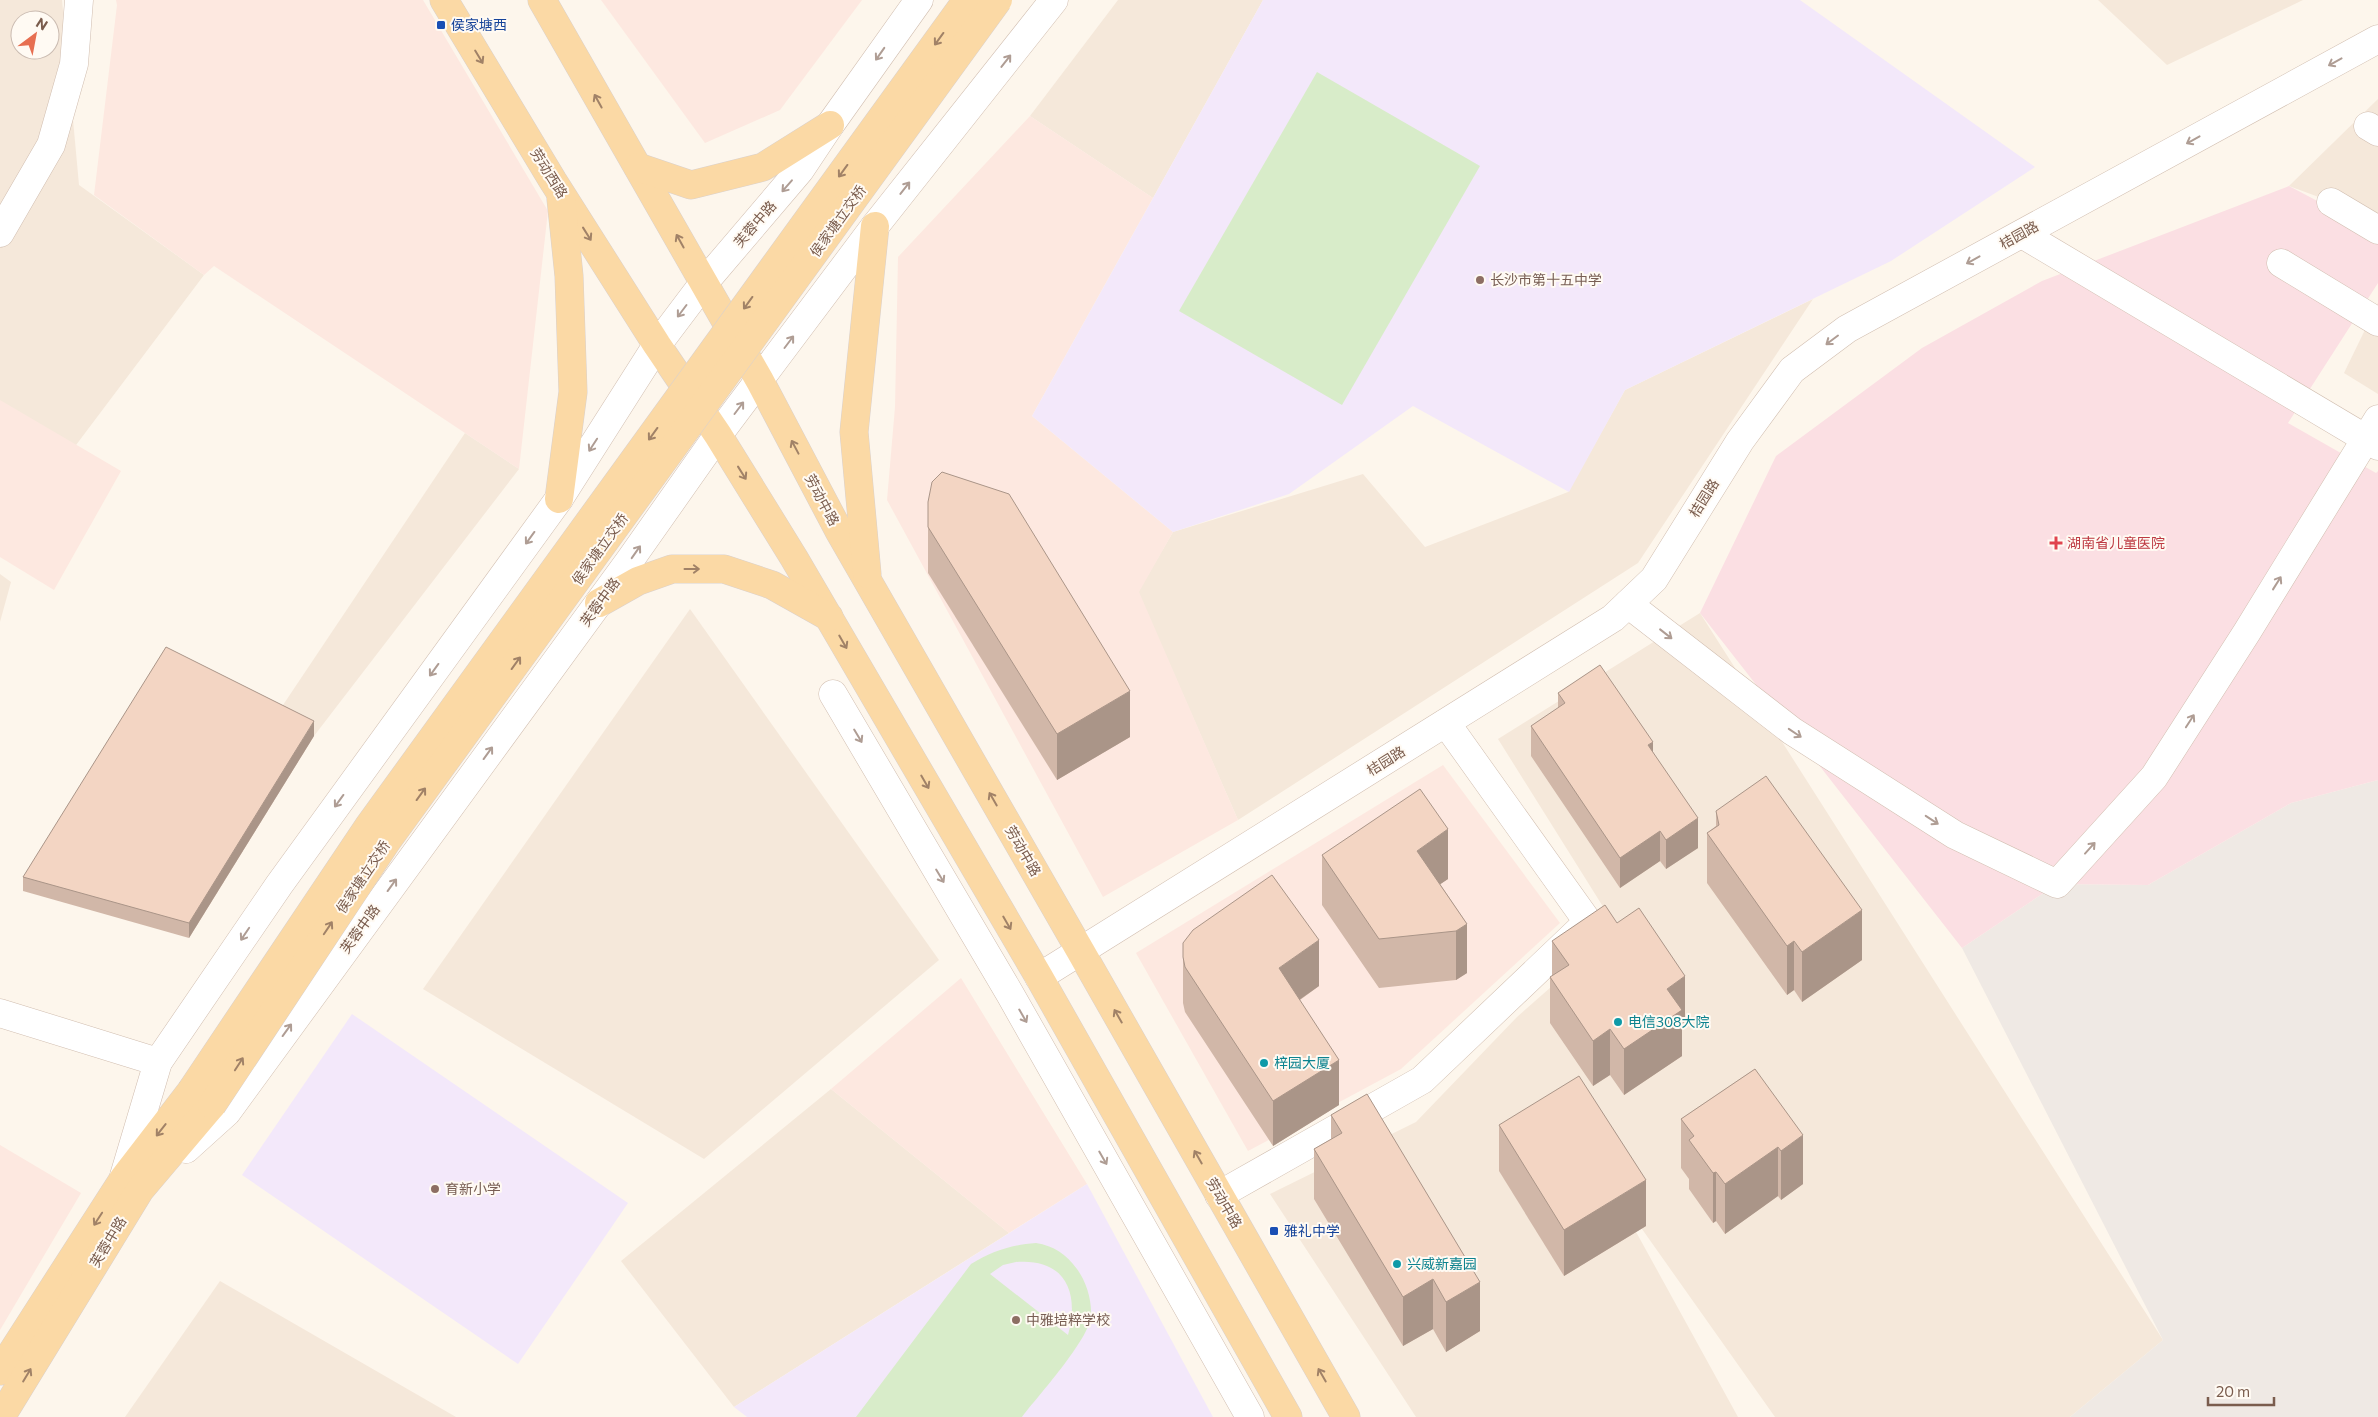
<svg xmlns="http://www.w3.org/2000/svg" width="2378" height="1417" font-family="Commissioner,'Noto Sans SC',sans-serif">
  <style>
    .residential { fill: #f5e8da; fill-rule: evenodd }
    .commercial { fill: #fde8e0 }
    .industrial { fill: #efe9e4 }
    .education { fill: #f3e8fa }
    .medical { fill: #fbdfe3 }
    .green { fill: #d8ecc9; fill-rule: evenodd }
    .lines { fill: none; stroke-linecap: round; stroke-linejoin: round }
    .minor-casing { stroke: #d1beb0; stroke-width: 29 }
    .major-casing { stroke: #dad1cd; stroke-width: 29 }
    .minor { stroke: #fff; stroke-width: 28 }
    .major { stroke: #fbd9a5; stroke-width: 28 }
    .major-bridge-casing { stroke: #dad1cd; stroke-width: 29; stroke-linecap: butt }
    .major-bridge { stroke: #fbd9a5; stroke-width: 28 }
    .wall { fill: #d1b7a8 }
    .shaded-wall { fill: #aa9588 }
    .building { fill: #f3d5c3; stroke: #aa9588 }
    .oneway { stroke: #a18267 }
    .oneway2 { stroke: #af9d94 }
    .transit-dot { fill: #1a4fb4; stroke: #fffaf3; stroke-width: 2 }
    .education-dot { fill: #8d6e63; stroke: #fffaf3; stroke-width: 2 }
    .health-dot { fill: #e0444e; stroke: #fffaf3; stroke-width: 2 }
    .culture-dot { fill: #0f9aa8; stroke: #fffaf3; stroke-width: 2 }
    .labels { text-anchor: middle; stroke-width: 4; stroke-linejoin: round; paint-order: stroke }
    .transit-label { font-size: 14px; fill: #164399; stroke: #fffaf3; text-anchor: start }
    .street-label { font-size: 14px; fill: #7a5c4d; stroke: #fffaf3 }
    .education-label { font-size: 14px; fill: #785e54; stroke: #fffaf3; text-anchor: start }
    .health-label { font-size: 14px; fill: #be3a42; stroke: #fffaf3; text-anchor: start }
    .culture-label { font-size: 14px; fill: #0d838f; stroke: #fffaf3; text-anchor: start }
  </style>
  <rect width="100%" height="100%" fill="#fdf6ec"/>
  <g class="residential">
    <path d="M0,0H62L79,185L204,275L73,449L0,403ZM20,20H50V50H20Z"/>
    <path d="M1118,0H1263L1153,198L1030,116Z"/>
    <path d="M2098,0H2303L2167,65Z"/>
    <path d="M2378,99V219L2289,186Z"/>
    <path d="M1813,299L1638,563L1238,820L1138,592L1173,532L1363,474L1425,547L1568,492L1625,390Z"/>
    <path d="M2378,303V394L2344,373Z"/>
    <path d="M465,433L519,469L314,736L275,717Z"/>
    <path d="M0,574L11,582L0,622Z"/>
    <path d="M690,609L939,960L704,1159L423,989Z"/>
    <path d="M1700,613L2163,1340L2070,1417H1775L1608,1181L1738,1417H1416L1270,1194L1416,1122L1517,1017L1617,929L1498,739Z"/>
    <path d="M831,1089L1009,1233L734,1407L621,1261Z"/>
    <path d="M220,1281L456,1417H125Z"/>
  </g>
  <g class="commercial">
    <path d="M116,0H423L548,211L519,469L214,266L204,275L94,195L117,5Z"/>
    <path d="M601,0H862L780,110L705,143Z"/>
    <path d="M1030,116L1153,198L1032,416L1173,532L1139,592L1238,820L1103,897L887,500L895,407L898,257Z"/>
    <path d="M0,400L121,471L54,590L0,557Z"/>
    <path d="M1443,765L1560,923L1401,1069L1248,1151L1136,953Z"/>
    <path d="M961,978L1087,1184L1009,1233L831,1089Z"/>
    <path d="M0,1145L81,1193L0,1330Z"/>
  </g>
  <path class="industrial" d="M2378,780V1417H2070L2163,1340L1962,948L2057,884L2148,885L2291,803Z"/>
  <g class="education">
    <path d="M1263,0H1800L2035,167L1891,261L1625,390L1569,492L1413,406L1289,494L1173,532L1032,416Z"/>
    <path d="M352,1014L628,1203L518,1364L242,1175Z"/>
    <path d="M1087,1184L1213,1417H747L734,1407Z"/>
  </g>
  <path class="medical" d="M2289,186L2378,233V283L2288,423L2376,473L2378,471V780L2291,803L2148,885L2057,884L1962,948L1700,613L1776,456L1922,348L2042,281Z"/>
  <g class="green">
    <path d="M1317,72L1480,166L1342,405L1179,311Z"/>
    <path d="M1036,1243C1054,1246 1066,1254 1077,1269C1086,1281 1092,1300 1091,1316C1089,1340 1038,1396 1022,1417H856L971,1264C993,1251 1011,1245 1036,1243ZM1016,1262C1065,1258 1080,1292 1068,1335L990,1274L1003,1265Z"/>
  </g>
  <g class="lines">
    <defs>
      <g id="minor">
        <path d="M2368,126L2378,132"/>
        <path d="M2331,202L2378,230"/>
        <path d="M0,233L51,145L74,64L79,0"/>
        <path d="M2022,234L2378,446"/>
        <path d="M2281,263L2378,322"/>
        <path d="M1628,604L1792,731L1955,835L2057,884L2154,777L2247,632L2378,419"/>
        <path d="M833,694L1010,994L1250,1417"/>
        <path d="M1039,977L1613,618L1654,579L1740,441L1792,370L1847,329L2378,39"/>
        <path d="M0,1013L158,1062"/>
        <path d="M186,1149L227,1112L630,560L718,435L875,226L1054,0"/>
        <path d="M124,1176L158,1062L279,885L559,499L657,345L703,284L800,170L830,125L919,0"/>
        <path d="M1219,1195L1422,1080L1588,922L1446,723"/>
      </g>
      <g id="major">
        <path d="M444,0L553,181L657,345L718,435L794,558L1039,977L1288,1417"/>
        <path d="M542,0L760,381L839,531L1081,952L1346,1417"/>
        <path d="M638,167L691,185L763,167L830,125"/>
        <path d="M559,499L573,392L569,276L561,199"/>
        <path d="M867,574L854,432L875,226"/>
        <path d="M599,603L638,581L672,569H724L772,585L829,617"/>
        <path d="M0,1371L124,1178L191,1091"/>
        <path d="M1,1417L140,1190L212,1105"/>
      </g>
    </defs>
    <use href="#minor" class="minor-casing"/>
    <use href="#major" class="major-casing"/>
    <use href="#minor" class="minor"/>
    <use href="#major" class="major"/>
    <defs>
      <g id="major-bridge">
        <path d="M191,1091L368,827L967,0"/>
        <path d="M212,1105L387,841L998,0"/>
      </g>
    </defs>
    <use href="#major-bridge" class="major-bridge-casing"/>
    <use href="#major-bridge" class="major-bridge"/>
  </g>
  <g class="wall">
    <path d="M928,502L1130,737L1057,780L928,573Z"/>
    <path d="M1558,693L1653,752L1698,848L1666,869L1660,861L1620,888L1531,756V726L1558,708Z"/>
    <path d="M314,736L189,938L23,891V877Z"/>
    <path d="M1716,811L1862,960L1802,1002L1794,990L1787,995L1707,883V833L1716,826Z"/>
    <path d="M1322,855L1448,879L1440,884L1467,924V973L1456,980L1379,988L1322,905Z"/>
    <path d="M1552,941L1685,1022L1682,1024V1056L1624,1095L1610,1075L1593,1086L1550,1023V977L1552,976Z"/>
    <path d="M1183,957L1319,986L1300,1000L1339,1105L1273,1146L1185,1012L1183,1003Z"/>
    <path d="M1755,1069L1803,1184L1781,1200L1778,1196L1725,1234L1716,1221L1713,1223L1689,1189V1179L1681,1168V1119Z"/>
    <path d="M1331,1115L1480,1331L1446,1352L1433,1329L1403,1346L1314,1199V1149L1331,1139Z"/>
    <path d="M1499,1125L1646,1226L1564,1276L1499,1171Z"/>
  </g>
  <g class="shaded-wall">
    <path d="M1130,691V737L1057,780V734Z"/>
    <path d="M314,721V736L189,938V923Z"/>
    <path d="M1653,742V771L1648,745Z"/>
    <path d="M1698,818V848L1666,869V840Z"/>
    <path d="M1448,829V879L1417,900V851Z"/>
    <path d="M1660,831V861L1620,888V858Z"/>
    <path d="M1862,910V960L1802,1002V952Z"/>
    <path d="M1467,924V973L1456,980V931Z"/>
    <path d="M1319,940V986L1279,1014V968Z"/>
    <path d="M1794,941V990L1787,995V946Z"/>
    <path d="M1685,976V1022L1682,1024V1056L1624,1095V1049L1667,989Z"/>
    <path d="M1610,1029V1075L1593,1086V1041Z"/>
    <path d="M1339,1060V1105L1273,1146V1101Z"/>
    <path d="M1803,1135V1184L1781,1200V1151Z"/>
    <path d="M1778,1147V1196L1725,1234V1184Z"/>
    <path d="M1716,1172V1221L1713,1223V1173Z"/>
    <path d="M1646,1180V1226L1564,1276V1230Z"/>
    <path d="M1433,1279V1329L1403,1346V1297Z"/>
    <path d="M1480,1282V1331L1446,1352V1302Z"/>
  </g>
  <g class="building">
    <path d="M942,472L1009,494L1130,691L1057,734L928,527V502L932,482Z"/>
    <path d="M166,647L314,721L189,923L23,877Z"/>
    <path d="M1600,665L1653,742L1648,745L1698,818L1666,840L1660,831L1620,858L1531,726L1565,703L1558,693Z"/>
    <path d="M1766,776L1862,910L1802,952L1794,941L1787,946L1707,833L1719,825L1716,811Z"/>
    <path d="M1420,789L1448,829L1417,851L1467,924L1456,931L1379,939L1322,855Z"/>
    <path d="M1272,875L1319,940L1279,968L1339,1060L1273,1101L1185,967L1183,957V943L1193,930Z"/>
    <path d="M1605,905L1617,923L1639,908L1685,976L1667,989L1682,1010L1624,1049L1610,1029L1593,1041L1550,977L1569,965L1552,941Z"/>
    <path d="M1755,1069L1803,1135L1781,1151L1778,1147L1725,1184L1716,1172L1713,1173L1689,1140L1694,1136L1681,1119Z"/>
    <path d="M1579,1076L1646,1180L1564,1230L1499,1125Z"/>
    <path d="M1367,1094L1480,1282L1446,1302L1433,1279L1403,1297L1314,1149L1342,1133L1331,1115Z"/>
  </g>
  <defs><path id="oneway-shaft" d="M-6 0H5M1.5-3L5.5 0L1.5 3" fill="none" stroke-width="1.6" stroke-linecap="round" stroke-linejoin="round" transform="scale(1.25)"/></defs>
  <g class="oneway">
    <use href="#oneway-shaft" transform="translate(939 39) rotate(126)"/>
    <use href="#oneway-shaft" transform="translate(479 57) rotate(59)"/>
    <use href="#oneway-shaft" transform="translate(598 101) rotate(-119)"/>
    <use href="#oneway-shaft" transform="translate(843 171) rotate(126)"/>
    <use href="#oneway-shaft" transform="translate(587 234) rotate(58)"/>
    <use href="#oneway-shaft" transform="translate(680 241) rotate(-119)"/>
    <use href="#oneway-shaft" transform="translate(748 303) rotate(126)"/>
    <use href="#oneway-shaft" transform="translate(653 434) rotate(126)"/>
    <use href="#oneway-shaft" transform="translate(795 447) rotate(-118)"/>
    <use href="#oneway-shaft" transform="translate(742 473) rotate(58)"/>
    <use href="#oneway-shaft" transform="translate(692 569)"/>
    <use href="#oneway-shaft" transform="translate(843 642) rotate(60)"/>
    <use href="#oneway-shaft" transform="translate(516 663) rotate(-54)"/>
    <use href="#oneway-shaft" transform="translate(925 782) rotate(60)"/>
    <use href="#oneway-shaft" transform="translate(421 794) rotate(-54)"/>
    <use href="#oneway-shaft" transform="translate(993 799) rotate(-120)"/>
    <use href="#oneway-shaft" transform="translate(1007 923) rotate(60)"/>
    <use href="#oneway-shaft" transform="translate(328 928) rotate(-56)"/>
    <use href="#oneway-shaft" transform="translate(1118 1016) rotate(-120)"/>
    <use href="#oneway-shaft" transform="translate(239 1064) rotate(-57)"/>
    <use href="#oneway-shaft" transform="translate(161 1130) rotate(128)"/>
    <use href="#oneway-shaft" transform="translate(1198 1157) rotate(-120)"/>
    <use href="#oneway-shaft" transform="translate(98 1219) rotate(123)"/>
    <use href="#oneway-shaft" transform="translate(27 1375) rotate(-59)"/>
    <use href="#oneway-shaft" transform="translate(1322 1375) rotate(-120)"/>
  </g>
  <g class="oneway2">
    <use href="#oneway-shaft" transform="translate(880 54) rotate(125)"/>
    <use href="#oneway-shaft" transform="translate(1006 61) rotate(-52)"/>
    <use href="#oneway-shaft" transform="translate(2335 62) rotate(151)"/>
    <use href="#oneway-shaft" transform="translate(2193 140) rotate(151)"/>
    <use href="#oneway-shaft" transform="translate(787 186) rotate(131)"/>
    <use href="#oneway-shaft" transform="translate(905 188) rotate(-52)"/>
    <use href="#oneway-shaft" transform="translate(1973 260) rotate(151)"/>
    <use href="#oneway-shaft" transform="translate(682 311) rotate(127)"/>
    <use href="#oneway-shaft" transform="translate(1832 340) rotate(143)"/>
    <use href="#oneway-shaft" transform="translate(789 342) rotate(-53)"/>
    <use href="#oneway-shaft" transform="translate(739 408) rotate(-53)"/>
    <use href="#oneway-shaft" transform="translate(593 445) rotate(123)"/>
    <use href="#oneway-shaft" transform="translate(530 538) rotate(126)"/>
    <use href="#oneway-shaft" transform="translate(636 552) rotate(-55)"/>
    <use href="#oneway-shaft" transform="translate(2277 583) rotate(-58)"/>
    <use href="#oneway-shaft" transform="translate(1666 634) rotate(38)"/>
    <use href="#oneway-shaft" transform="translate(434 670) rotate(126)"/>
    <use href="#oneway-shaft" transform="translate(2190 721) rotate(-57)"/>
    <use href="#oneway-shaft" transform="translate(1795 733) rotate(34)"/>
    <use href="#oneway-shaft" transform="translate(858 736) rotate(59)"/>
    <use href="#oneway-shaft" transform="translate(488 753) rotate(-54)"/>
    <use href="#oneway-shaft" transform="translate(339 801) rotate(126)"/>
    <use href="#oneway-shaft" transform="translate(1932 820) rotate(33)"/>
    <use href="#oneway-shaft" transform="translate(2090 848) rotate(-48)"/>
    <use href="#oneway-shaft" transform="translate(940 876) rotate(59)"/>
    <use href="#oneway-shaft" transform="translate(392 885) rotate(-54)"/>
    <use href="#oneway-shaft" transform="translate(245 934) rotate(124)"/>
    <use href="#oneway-shaft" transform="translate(1023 1016) rotate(60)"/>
    <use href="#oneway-shaft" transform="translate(287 1030) rotate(-54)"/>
    <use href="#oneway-shaft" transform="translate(1103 1158) rotate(60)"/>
  </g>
  <g class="transit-dot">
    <rect x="436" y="20" width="10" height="10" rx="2.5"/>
    <rect x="1269" y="1226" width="10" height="10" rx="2.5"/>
  </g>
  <g class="education-dot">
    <circle cx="1480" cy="280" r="5"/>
    <circle cx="435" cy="1189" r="5"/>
    <circle cx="1016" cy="1320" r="5"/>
  </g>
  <path class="health-dot" d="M2053.5 535.5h5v5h5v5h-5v5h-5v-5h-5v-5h5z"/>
  <g class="culture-dot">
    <circle cx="1618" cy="1022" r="5"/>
    <circle cx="1264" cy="1063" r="5"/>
    <circle cx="1397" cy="1264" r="5"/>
  </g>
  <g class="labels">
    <g class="transit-label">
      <text x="451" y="30">侯家塘西</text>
      <text x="1284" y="1236">雅礼中学</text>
    </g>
    <g class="street-label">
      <text transform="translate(549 173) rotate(58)" y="5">劳动西路</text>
      <text transform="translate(838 221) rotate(-54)" y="5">侯家塘立交桥</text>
      <text transform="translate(755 224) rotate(-49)" y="5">芙蓉中路</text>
      <text transform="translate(2019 235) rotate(-29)" y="5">桔园路</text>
      <text transform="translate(1704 498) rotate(-58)" y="5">桔园路</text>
      <text transform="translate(822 500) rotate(62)" y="5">劳动中路</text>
      <text transform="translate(600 549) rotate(-54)" y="5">侯家塘立交桥</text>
      <text transform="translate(600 602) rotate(-54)" y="5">芙蓉中路</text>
      <text transform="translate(1386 761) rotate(-32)" y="5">桔园路</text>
      <text transform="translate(1023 851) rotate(60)" y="5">劳动中路</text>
      <text transform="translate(363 877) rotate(-56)" y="5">侯家塘立交桥</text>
      <text transform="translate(360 929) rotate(-54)" y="5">芙蓉中路</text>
      <text transform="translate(1224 1203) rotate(60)" y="5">劳动中路</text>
      <text transform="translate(108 1242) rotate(-59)" y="5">芙蓉中路</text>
    </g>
    <g class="education-label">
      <text x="1490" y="285">长沙市第十五中学</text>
      <text x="445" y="1194">育新小学</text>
      <text x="1026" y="1325">中雅培粹学校</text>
    </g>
    <g class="health-label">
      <text x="2067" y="548">湖南省儿童医院</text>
    </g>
    <g class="culture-label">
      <text x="1628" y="1027">电信308大院</text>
      <text x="1274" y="1068">梓园大厦</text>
      <text x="1407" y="1269">兴威新嘉园</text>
    </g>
  </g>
  <g transform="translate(35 35) rotate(32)"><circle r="24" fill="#fffaf3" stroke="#cabbb1"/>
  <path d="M0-4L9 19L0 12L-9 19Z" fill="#e76f51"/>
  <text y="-8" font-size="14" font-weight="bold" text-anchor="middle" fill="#7a5c4d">N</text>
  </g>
  <path d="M2208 1397v8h66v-8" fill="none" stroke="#7a5c4d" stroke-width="2.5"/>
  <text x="2216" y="1397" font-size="15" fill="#7a5c4d" stroke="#fffaf3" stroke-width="4" paint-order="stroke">20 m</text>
</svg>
